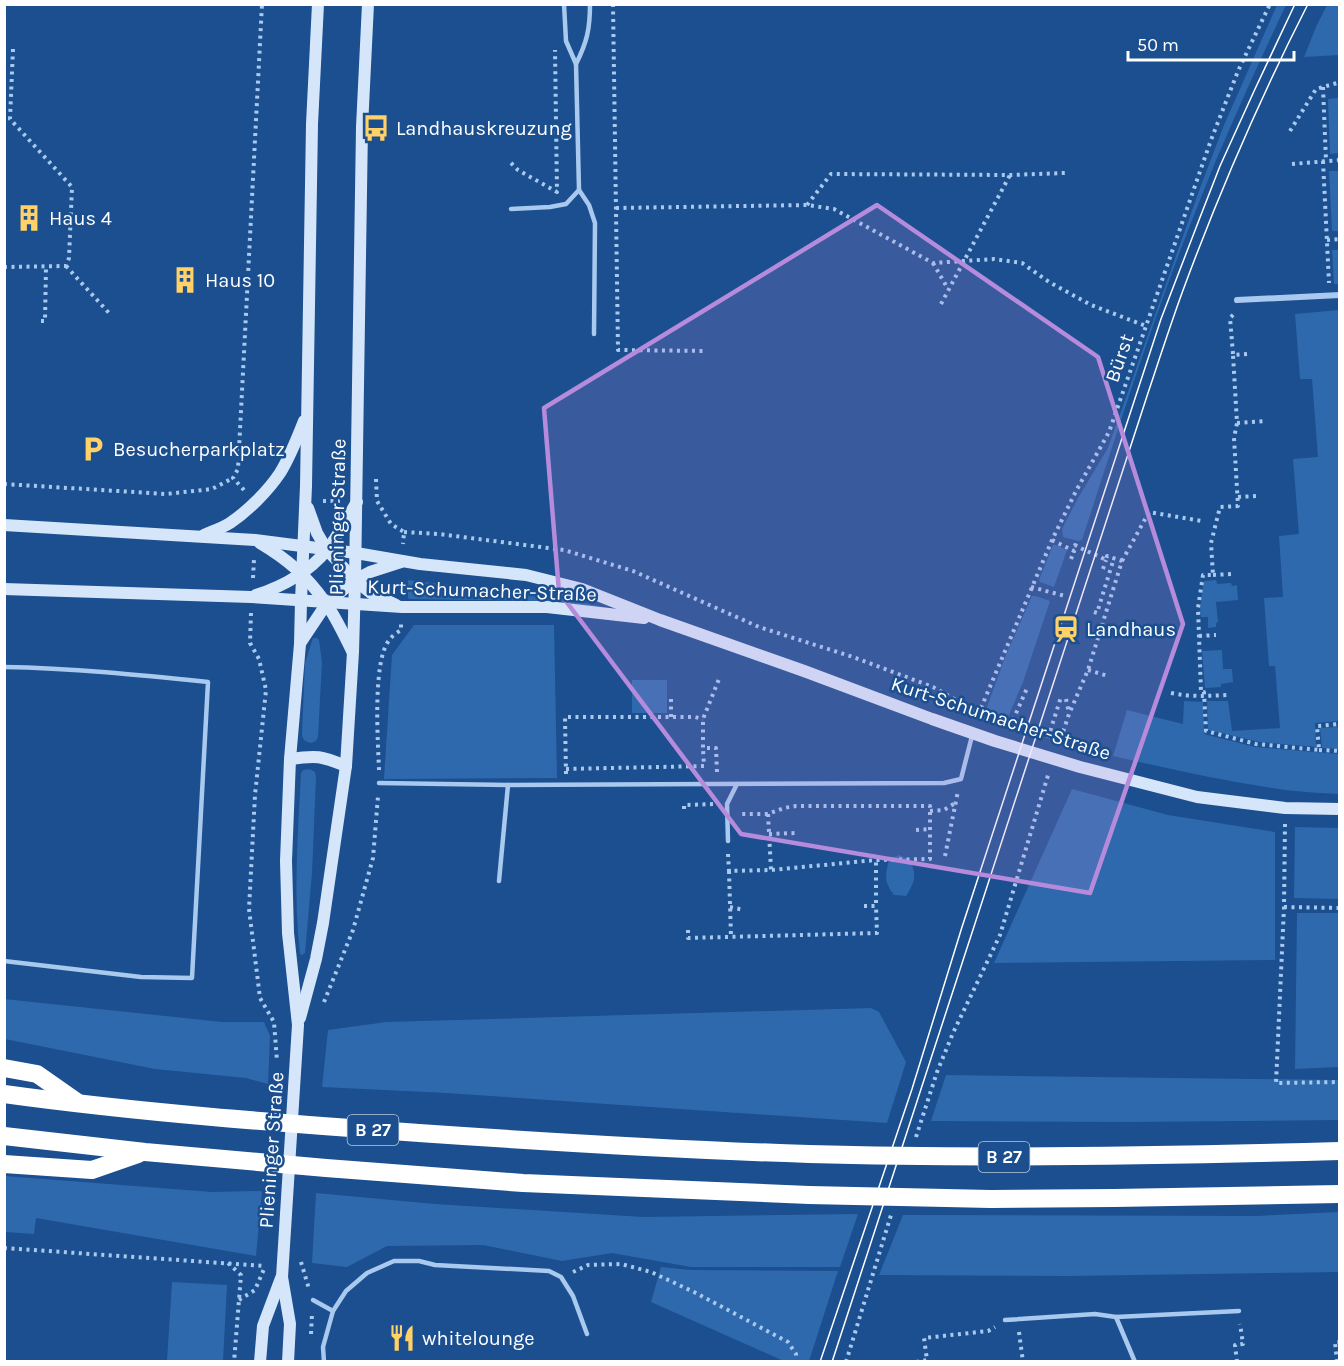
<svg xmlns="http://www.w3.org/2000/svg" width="1344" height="1366" font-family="Karla,sans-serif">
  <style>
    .green { fill: #2e69ad }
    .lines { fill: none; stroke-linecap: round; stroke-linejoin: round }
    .path { stroke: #a9c9ee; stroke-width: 4; stroke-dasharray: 3 4.5; stroke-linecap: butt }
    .lane { stroke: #a9c9ee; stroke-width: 4.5 }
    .street { stroke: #a9c9ee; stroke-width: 6 }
    .secondary { stroke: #d6e6fa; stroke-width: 12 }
    .highway { stroke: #fff; stroke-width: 18 }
    .tram { stroke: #fff; stroke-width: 1.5 }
    .marked { fill: #b68bdc; fill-opacity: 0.2; stroke: #b68bdc; stroke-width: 4.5; stroke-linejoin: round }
    .labels { text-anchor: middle; stroke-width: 5; stroke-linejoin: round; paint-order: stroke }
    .shield { fill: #1b4f8f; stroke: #bbcadd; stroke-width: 1.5 }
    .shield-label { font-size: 18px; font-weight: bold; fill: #fff }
    .poi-label { font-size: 20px; fill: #fff; stroke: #1b4f8f; text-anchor: start }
    .street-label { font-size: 20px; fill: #fff; stroke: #1b4f8f }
  </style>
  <rect width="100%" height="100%" fill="#1b4f8f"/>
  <g class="green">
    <path d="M1277,5H1286C1256,69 1226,134 1200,200C1155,312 1119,426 1082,540L1079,541L1063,537L1062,529L1078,498L1108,448L1200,188L1224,125Z"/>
    <path d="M1327,5H1339V55L1304,57L1316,27Z"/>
    <path d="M1339,98V153L1330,154L1328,99Z"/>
    <path d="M1329,171H1339V231H1332Z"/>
    <path d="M1332,250H1339V284H1334Z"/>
    <path d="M1339,310V721L1315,723L1316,747L1260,742L1208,730L1207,701H1228L1232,731L1280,728L1275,666H1269L1264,598L1283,597L1279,536L1299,534L1293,459L1318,457L1312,379H1300L1295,314Z"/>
    <path d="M1053,545H1056L1067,550L1054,587L1040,582L1039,580Z"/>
    <path d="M408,580L536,595L615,609L536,601L409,599L408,598Z"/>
    <path d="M1216,580L1217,584L1231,583L1232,586L1237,585L1238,600L1216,602L1218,622L1216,623V627L1208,628V617H1201L1200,609L1204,581Z"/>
    <path d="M1032,596H1035L1050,601L1023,682L1005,724C997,720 986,717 987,707L1006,655Z"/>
    <path d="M414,625H554L557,778L384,779L392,655Z"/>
    <path d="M313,638H317L319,640L322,662L318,737L316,741L311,743C304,741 302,739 302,732L305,663Z"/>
    <path d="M1222,650L1223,669H1232L1233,682L1221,684V687L1205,688L1202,651Z"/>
    <rect x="632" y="680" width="35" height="33"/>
    <path d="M1184,701L1203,702L1204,734L1255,747L1339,754V794C1321,793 1303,792 1285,790C1227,782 1170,769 1113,756L1127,710L1183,724Z"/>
    <path d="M1339,727V749L1322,748L1320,728Z"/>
    <path d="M310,769L315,772L316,777L312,873L305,953L302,955L300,954C293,894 298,833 301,773L303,770Z"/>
    <path d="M1072,789L1168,815L1275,832V960L994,963Z"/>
    <path d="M1295,827L1339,828V899L1294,898Z"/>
    <path d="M899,855L910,860C917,875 915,882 906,896L894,895C884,882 885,876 889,860Z"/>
    <path d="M1297,913H1339V1067L1295,1069Z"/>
    <path d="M4,999L222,1022H264L270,1036L268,1084L246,1078L155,1069L5,1039Z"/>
    <path d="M871,1008L879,1012L906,1062L887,1123L446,1093L322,1087L328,1030L386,1022Z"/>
    <path d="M946,1075L1339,1080V1120L1127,1122L931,1121Z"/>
    <path d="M5,1176L212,1192L262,1191L256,1256L36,1218L34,1234L5,1232Z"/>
    <path d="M316,1193L435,1204L644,1217L858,1214L840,1267H691L612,1253L562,1261L483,1245L387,1246L347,1267L312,1263Z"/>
    <path d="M1339,1212V1272L1068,1276L879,1275L903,1215L1256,1216Z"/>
    <path d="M661,1267L690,1270L838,1271L809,1361L786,1362L651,1302Z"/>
    <path d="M172,1282L227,1285L223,1361H167Z"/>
  </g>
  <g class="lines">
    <g class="path">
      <path d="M613,4L618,350L706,351"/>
      <path d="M13,49L10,119L72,187L69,258L66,266"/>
      <path d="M1323,87L1326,161"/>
      <path d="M1290,131L1316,89L1337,83"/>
      <path d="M1323,161L1329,283"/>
      <path d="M511,163L518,170L557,192L555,50"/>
      <path d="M1292,164L1340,160"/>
      <path d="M807,205L831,174L1010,175L1065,173"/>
      <path d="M616,208L807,205L834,209L933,263L994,259L1022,263L1049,282L1091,305L1146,326"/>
      <path d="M1327,240L1340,239"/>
      <path d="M933,263L948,289"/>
      <path d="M66,266L109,313"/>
      <path d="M4,267L66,266"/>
      <path d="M941,304L1010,175"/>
      <path d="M41,321H45L46,267"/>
      <path d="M1233,354L1230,318L1235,313"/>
      <path d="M1247,354L1233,355L1237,423L1234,438L1238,506L1220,507L1211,543L1213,575H1203L1198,608L1201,692H1204L1206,731L1256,744L1319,750L1317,726L1340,724"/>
      <path d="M1237,423L1266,421"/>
      <path d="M376,479L377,501L391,524L404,532L403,544"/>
      <path d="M4,484L166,494L212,489L233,478"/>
      <path d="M244,490L233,478L238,469L262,4"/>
      <path d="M1238,497L1257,496"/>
      <path d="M323,501H340"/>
      <path d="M404,532L439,534L564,550L633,571L759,627L853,657L933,687L979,713L986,719"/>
      <path d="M1052,540L1074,551L1075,545C1085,551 1095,554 1106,560L1107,556L1122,561L1088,670L1069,714L1060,741"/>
      <path d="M1071,559L1074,551"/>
      <path d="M1122,561L1149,512L1202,521"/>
      <path d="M1103,569L1106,560"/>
      <path d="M1213,575L1231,574"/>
      <path d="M253,578L254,559"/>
      <path d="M1031,587L1065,596"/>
      <path d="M1094,612L1097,613L1114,558"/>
      <path d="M251,613L250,643L259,659L266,690L255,795L249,909L260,998L274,1022L277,1061"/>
      <path d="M1199,636L1216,635"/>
      <path d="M1088,670L1108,676"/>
      <path d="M1171,693C1191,697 1209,696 1228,695"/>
      <path d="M671,699V717"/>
      <path d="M1066,699L1069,713"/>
      <path d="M978,715L1052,540L1076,491L1109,432L1211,140L1238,71L1270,4"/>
      <path d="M1010,727L1028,686"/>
      <path d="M1048,738L1061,697"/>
      <path d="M1319,750L1340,751"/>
      <path d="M566,769L704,766L703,748"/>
      <path d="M379,770C378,742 372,659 390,639C393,635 398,632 401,630V624"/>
      <path d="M717,772L716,748H703V719L719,679"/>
      <path d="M566,774L565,717H695L703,719"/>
      <path d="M684,809V805L714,804"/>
      <path d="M930,811L944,810L955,803"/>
      <path d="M768,814L771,870"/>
      <path d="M1285,824L1284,907L1276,1083L1340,1082"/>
      <path d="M916,830L930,829"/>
      <path d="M769,834L795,833"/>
      <path d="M728,854L729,871L771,870L876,860L930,859V806H796L784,808L768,814H740"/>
      <path d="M945,856L958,791"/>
      <path d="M729,871L731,937"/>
      <path d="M864,906H876V860"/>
      <path d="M730,907L744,910"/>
      <path d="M1284,907L1340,908"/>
      <path d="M688,930V938L877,933L876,906"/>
      <path d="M324,1002L353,930L373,858L378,796"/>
      <path d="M916,1137L937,1072L953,1033L1000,935L1049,772"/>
      <path d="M4,1248L265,1266"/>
      <path d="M301,1262L309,1289"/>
      <path d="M228,1263L241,1275L234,1362"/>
      <path d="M573,1272L588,1265L621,1264L651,1272L694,1292L788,1342L796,1354V1362"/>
      <path d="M239,1300L255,1290L264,1269"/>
      <path d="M1019,1332L1023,1362"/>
      <path d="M311,1334L312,1314"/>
      <path d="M846,1362L891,1215"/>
      <path d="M916,1362L927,1360L924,1338L988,1331L995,1327"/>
      <path d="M1237,1362L1235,1345L1243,1344L1240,1324"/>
      <path d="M1337,1362L1335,1342H1340"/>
    </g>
    <g class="lane">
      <path d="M564,4L566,41L576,64L579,190L589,205L595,223L594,334"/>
      <path d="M576,64C587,42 590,29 590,4"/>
      <path d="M511,209L550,207L566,204L579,190"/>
      <path d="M4,667C72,668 140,675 208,682L192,978L141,977L4,961"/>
      <path d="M379,783L508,785L944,783L961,779L972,736"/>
      <path d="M728,841L727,804L737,784"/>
      <path d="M499,881L508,785"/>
      <path d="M313,1300L333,1311"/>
      <path d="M1116,1317L1135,1362"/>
      <path d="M1005,1320L1095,1314L1116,1317L1239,1311"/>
      <path d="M324,1362L323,1347L333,1311L346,1291L367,1273L394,1261H419L435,1265L549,1271L561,1277L573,1296L587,1334"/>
    </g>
    <path class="street" d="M1237,300L1340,295"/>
    <g class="secondary">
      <path d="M308,508L317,533L327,550L355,580L371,593L396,605"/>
      <path d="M4,525L255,540L356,553L420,564L526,575L582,589L660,620L804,671L932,719L995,741L1080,767L1197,797L1285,808L1340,809"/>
      <path d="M204,535C213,531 222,528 230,523C248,511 268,491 280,473C290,457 297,439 304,421"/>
      <path d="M260,543C287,559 307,576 325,602C336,617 344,635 352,651"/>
      <path d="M4,589L251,597L402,607H547L644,618"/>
      <path d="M256,595C284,586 308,573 327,550C338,536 347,518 357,502"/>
      <path d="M301,642L327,603L355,580L370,572L401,562"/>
      <path d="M290,759C317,755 321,756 346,766"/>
      <path d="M300,1018L316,959L323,923L346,766L353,652L355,580L362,127L368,4"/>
      <path d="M260,1362L263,1326L281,1278"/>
      <path d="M288,1362L290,1324L282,1277L298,1025L288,933L286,861L290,759L300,644L301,601L306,486L312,124L318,4"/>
    </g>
    <g class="highway">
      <path d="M4,1068L37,1074L77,1102"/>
      <path d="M4,1094C142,1113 281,1123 419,1133C549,1142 679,1150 809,1154C986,1159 1163,1156 1340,1151"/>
      <path d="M4,1136L145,1152L326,1168L523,1183L809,1195L991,1199L1114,1198L1340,1194"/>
      <path d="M4,1164L92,1170L138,1154"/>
    </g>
    <g class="tram">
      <path d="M820,1362L912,1089L962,927L1161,319L1199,220L1220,166L1255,89L1295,4"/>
      <path d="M832,1362L1148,393C1159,360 1170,326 1182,293C1218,195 1260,98 1308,4"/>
    </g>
  </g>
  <path class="marked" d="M877,205L1098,357L1183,624L1090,893L741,834L559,592L544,408Z"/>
  <defs>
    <symbol id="bus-bare" viewBox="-9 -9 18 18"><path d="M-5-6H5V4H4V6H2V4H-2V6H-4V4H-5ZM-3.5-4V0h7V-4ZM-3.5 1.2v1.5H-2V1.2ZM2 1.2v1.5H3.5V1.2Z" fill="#ffd166" stroke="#1b4f8f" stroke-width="2.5" paint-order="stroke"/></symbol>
    <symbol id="building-bare" viewBox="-9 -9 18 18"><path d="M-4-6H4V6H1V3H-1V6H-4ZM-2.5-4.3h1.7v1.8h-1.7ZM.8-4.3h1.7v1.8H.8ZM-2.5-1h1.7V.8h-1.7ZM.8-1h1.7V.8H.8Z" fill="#ffd166" stroke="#1b4f8f" stroke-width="2.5" paint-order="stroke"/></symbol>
    <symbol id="parking-bare" viewBox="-9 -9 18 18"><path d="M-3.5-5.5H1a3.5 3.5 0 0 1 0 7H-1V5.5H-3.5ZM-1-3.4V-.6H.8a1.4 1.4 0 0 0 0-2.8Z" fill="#ffd166" stroke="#1b4f8f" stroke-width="2.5" paint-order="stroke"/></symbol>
    <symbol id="station-bare" viewBox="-9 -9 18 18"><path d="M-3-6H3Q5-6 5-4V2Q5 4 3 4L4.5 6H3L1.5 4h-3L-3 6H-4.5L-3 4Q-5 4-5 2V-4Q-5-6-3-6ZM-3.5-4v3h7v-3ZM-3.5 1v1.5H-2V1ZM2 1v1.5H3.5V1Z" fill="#ffd166" stroke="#1b4f8f" stroke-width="2.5" paint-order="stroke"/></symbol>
    <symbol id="restaurant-bare" viewBox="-9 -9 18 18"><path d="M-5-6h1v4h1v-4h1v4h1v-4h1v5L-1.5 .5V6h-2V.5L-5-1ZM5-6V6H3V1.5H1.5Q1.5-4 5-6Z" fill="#ffd166" stroke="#1b4f8f" stroke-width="2.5" paint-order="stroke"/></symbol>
  </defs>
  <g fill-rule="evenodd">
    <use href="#bus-bare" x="357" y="109" width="38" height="38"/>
    <use href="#building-bare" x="10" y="199" width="38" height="38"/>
    <use href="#building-bare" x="166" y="261" width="38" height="38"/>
    <use href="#parking-bare" x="74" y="430" width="38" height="38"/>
    <use href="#station-bare" x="1047" y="610" width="38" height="38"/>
    <use href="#restaurant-bare" x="383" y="1319" width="38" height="38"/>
  </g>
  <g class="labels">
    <g class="shield">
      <rect x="347.5" y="1115" width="51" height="30" rx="4.5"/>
      <rect x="978.5" y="1142" width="51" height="30" rx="4.5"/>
    </g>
    <g class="shield-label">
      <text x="373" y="1136">B 27</text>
      <text x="1004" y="1163">B 27</text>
    </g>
    <g class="poi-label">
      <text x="396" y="135">Landhauskreuzung</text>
      <text x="49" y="225">Haus 4</text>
      <text x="205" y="287">Haus 10</text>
      <text x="113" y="456">Besucherparkplatz</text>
      <text x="1086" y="636">Landhaus</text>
      <text x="422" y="1345">whitelounge</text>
    </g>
    <g class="street-label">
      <text transform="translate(1119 358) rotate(-71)" y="7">Bürst</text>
      <text transform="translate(337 517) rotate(-89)" y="7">Plieninger Straße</text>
      <text transform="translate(482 590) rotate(2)" y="7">Kurt-Schumacher-Straße</text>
      <text transform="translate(1001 718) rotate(18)" y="7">Kurt-Schumacher-Straße</text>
      <text transform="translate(271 1150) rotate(-86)" y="7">Plieninger Straße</text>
    </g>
  </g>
  <rect width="1344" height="1366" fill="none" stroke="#ffffff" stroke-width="12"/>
  <path d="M1128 51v9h166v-9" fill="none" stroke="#ffffff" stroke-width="3"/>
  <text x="1137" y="51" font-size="18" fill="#ffffff" stroke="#1b4f8f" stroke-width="4.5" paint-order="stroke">50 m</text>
</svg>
